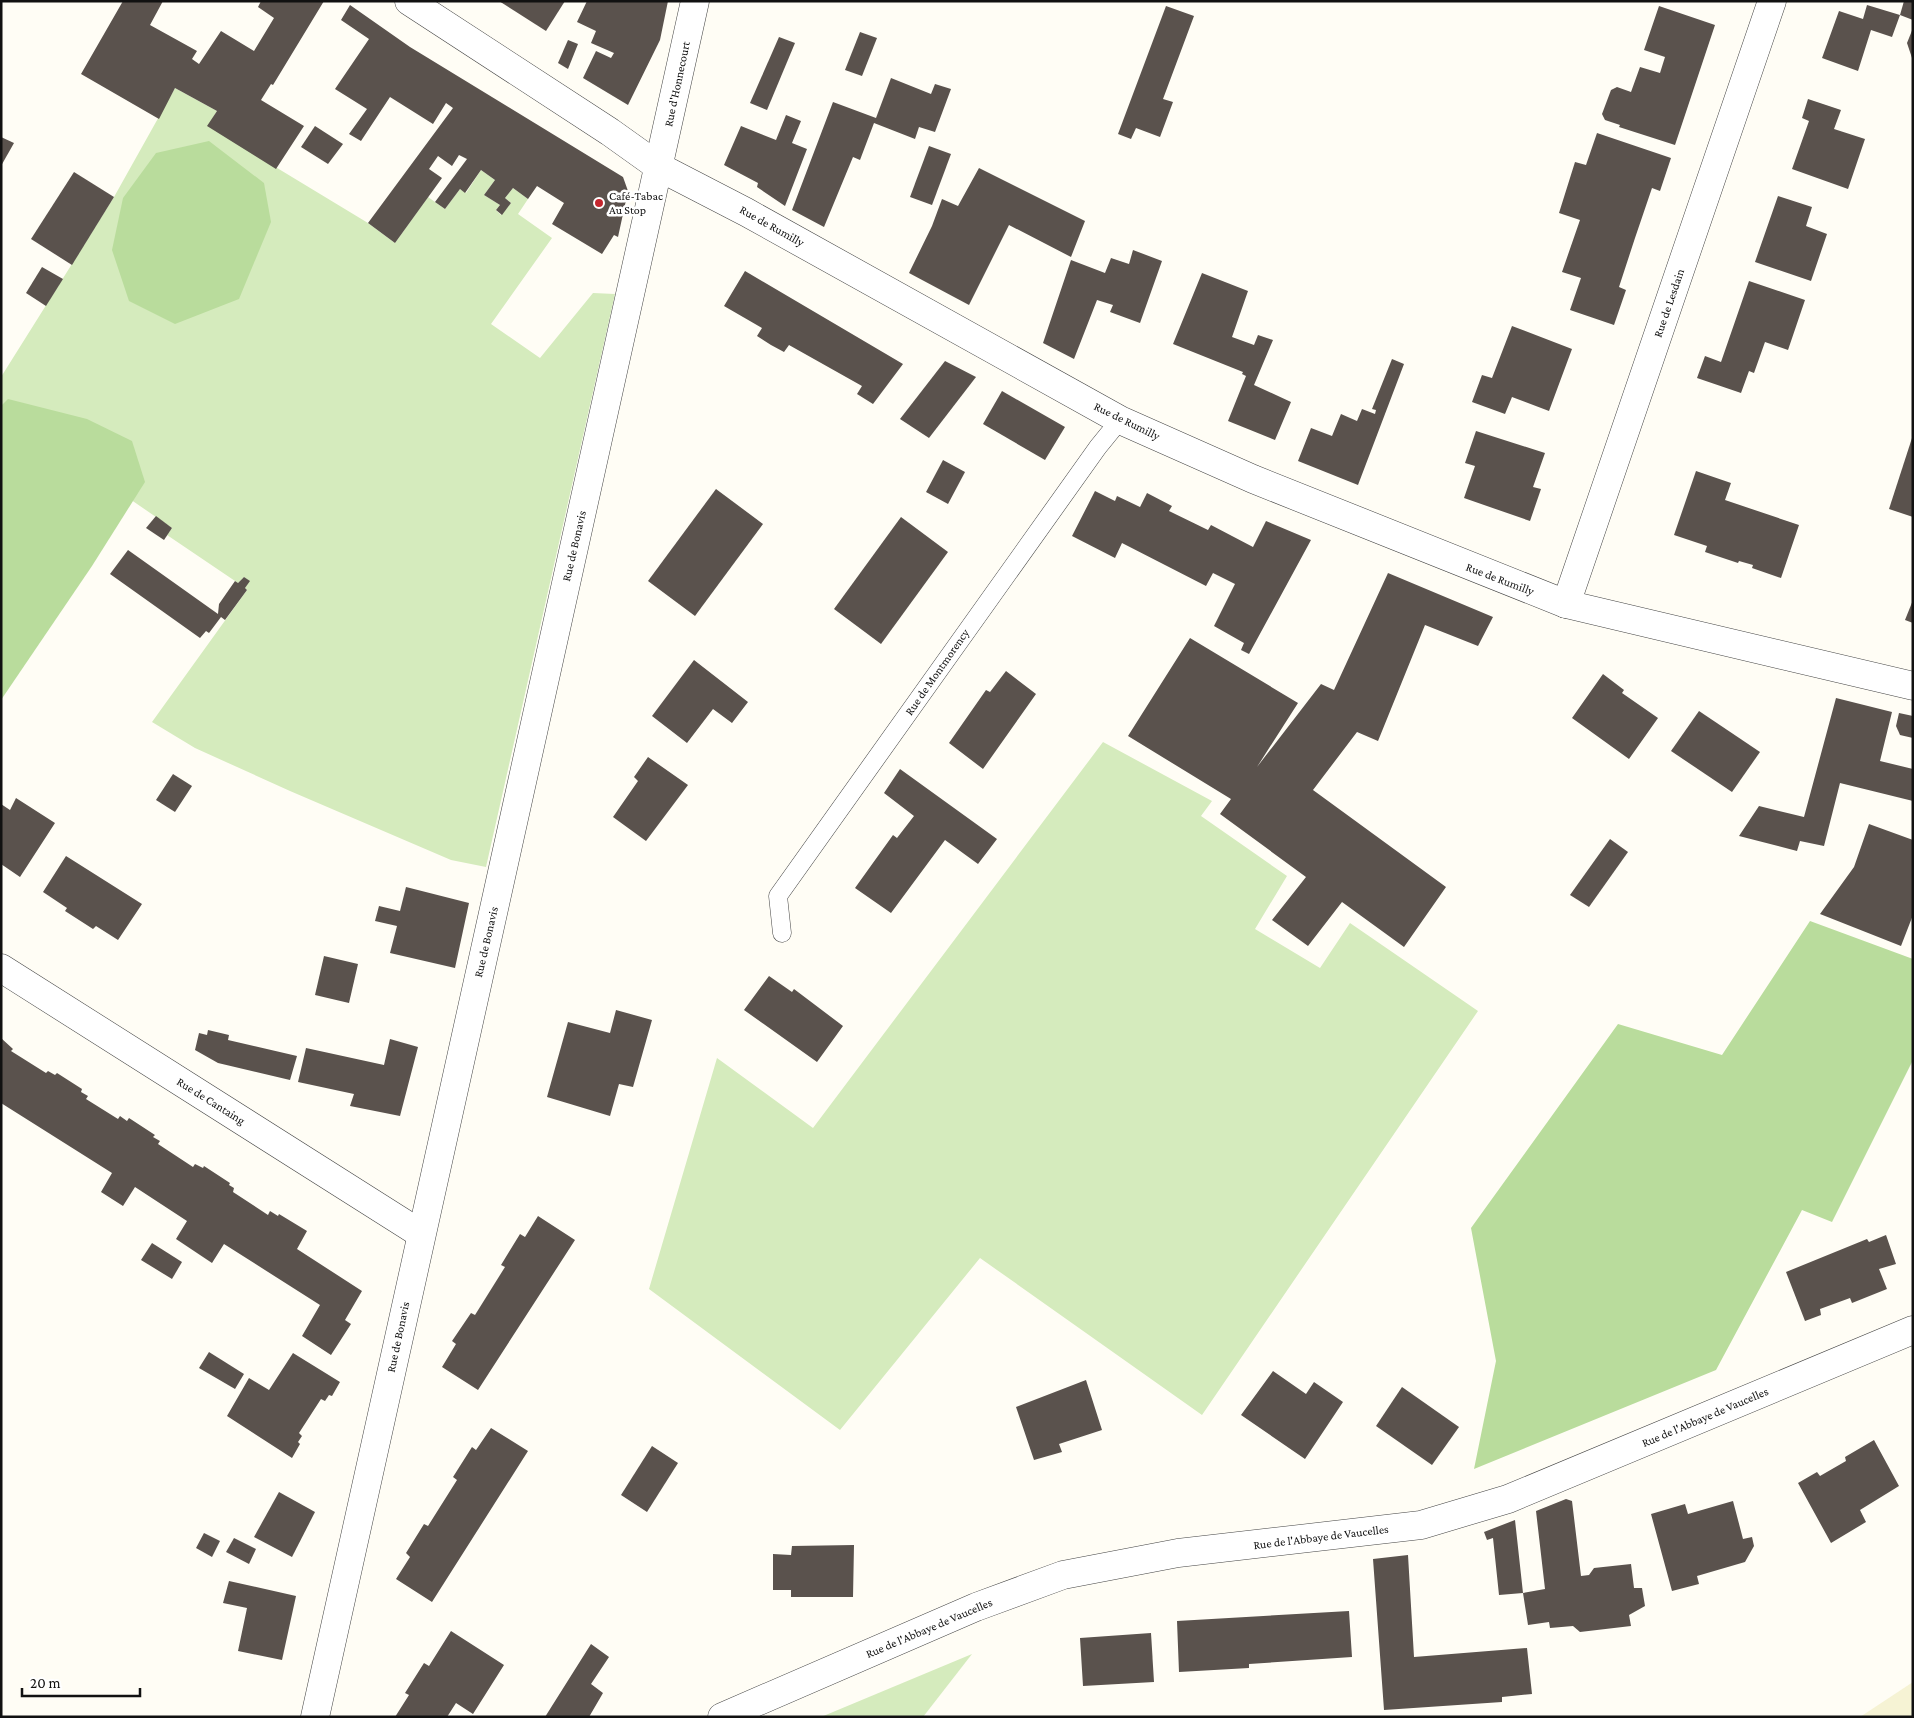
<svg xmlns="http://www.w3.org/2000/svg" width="1914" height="1718" font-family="'Crimson Pro',serif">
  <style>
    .farmland { fill: #f6f3d4 }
    .green { fill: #d5ebbd }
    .forest { fill: #b9dc9c }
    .building { fill: #5a524d }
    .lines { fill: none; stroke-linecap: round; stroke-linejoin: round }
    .lane-casing { stroke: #444; stroke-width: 19 }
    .street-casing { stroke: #444; stroke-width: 29 }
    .lane { stroke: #fff; stroke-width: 18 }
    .street { stroke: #fff; stroke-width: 28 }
    .poi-dot { fill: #c4262e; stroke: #fff; stroke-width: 2 }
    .labels { text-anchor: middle; stroke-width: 5; stroke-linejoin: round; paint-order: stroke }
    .street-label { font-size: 12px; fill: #111; stroke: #fff }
    .poi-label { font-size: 12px; fill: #111; stroke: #fff; text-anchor: start }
  </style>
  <rect width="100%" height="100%" fill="#fffdf5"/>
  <path class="farmland" d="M1913,1682V1717H1860Z"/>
  <g class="green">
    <path d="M175,88L217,111L208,126L368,223L395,243L428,197L445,209L460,189L466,193L481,170L495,180L484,195L500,205L496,210L501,215L511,203L505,198L513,188L528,199L518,214L552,238L491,324L540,358L593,293L615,294L486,867L451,860L290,791L195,748L152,722L247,590L245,588L249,581L244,577L238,583L167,535L172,528L108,484L1,640V377L114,197Z"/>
    <path d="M1103,742L1212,801L1201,816L1287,876L1255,929L1320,968L1350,923L1478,1011L1202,1415L980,1258L840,1430L649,1289L717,1058L813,1128Z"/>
    <path d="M972,1654L923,1717H821Z"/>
  </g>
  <g class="forest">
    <path d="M209,141L264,183L271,222L239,299L175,324L129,301L112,250L123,198L156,153Z"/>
    <path d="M8,399L87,419L132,441L145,482L92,566L1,700V406Z"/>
    <path d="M1810,921L1913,959V1060L1832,1222L1802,1210L1716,1370L1474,1469L1496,1361L1471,1228L1618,1024L1722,1055Z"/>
  </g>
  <g class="building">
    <path d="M123,1H163L150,25L197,51L192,59L199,64L221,31L254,51L274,18L258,7L261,1H324L273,85L271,84L261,100L304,126L276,169L207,126L217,111L175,88L159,119L81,74Z"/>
    <path d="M499,1H565L546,31Z"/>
    <path d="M587,1H668L660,40L628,105L583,78L596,51L611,58L614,53L591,43L596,31L577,22Z"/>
    <path d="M1904,1H1913V20L1900,15Z"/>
    <path d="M350,5L410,47L623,177L628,191L618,237L614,235L602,254L552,224L564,203L537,186L528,199L513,188L505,198L511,203L502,215L496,210L500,205L484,195L495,180L481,170L465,193L460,189L445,209L435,202L467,159L459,155L452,166L438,156L429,169L442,178L395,243L368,223L453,108L446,103L433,124L390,97L361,141L349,134L367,109L335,89L369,39L341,20Z"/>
    <path d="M1867,5L1900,15L1892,37L1871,30L1858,71L1822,58L1839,11L1863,19Z"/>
    <path d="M1166,6L1194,16L1163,99L1173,102L1160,137L1136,128L1131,139L1118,134Z"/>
    <path d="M1659,6L1715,25L1675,145L1619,127L1620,125L1605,120L1602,114L1611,90L1617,87L1631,92L1640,67L1660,73L1665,57L1644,50Z"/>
    <path d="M1913,28V58H1912L1907,43Z"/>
    <path d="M860,32L877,38L862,76L845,70Z"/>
    <path d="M779,37L795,43L767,110L750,103Z"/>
    <path d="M568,40L578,44L568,69L558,63Z"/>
    <path d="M891,78L931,94L935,84L951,89L935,132L919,127L915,139L874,123L860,160L853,157L824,227L792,210L833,102L876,118Z"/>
    <path d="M1808,99L1841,110L1834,129L1865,139L1848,189L1792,169L1809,121L1802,118Z"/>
    <path d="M786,115L801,121L792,143L807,149L785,206L757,187L758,183L724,165L741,126L776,140Z"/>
    <path d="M315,126L343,144L328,164L301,147Z"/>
    <path d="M1597,133L1671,158L1660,191L1652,188L1635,238L1619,287L1626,290L1614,325L1570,310L1581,278L1562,272L1580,220L1559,213L1575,162L1586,165Z"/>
    <path d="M1,137L14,143L1,166Z"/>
    <path d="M929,146L951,154L932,205L910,197Z"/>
    <path d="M979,168L1085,221L1071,257L1009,225L969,305L909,273L932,226L942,199L958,206Z"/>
    <path d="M74,172L114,197L72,265L31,239Z"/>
    <path d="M1778,196L1812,207L1806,226L1827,234L1811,281L1755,262Z"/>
    <path d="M1133,250L1162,261L1140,323L1110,312L1113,305L1097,300L1074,359L1043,343L1071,260L1105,273L1111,258L1129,264Z"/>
    <path d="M42,267L63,279L46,306L26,293Z"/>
    <path d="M745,271L903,364L873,404L857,394L862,386L789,345L784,352L771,345L757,336L762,328L724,306Z"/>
    <path d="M1202,273L1248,291L1232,337L1254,345L1258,335L1273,340L1254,385L1291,402L1275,440L1228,421L1246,376L1242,374L1243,372L1173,344Z"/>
    <path d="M1749,281L1805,300L1788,350L1765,342L1754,373L1749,371L1741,393L1697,378L1705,356L1721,362Z"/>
    <path d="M1512,326L1572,349L1549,411L1512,397L1505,414L1472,402L1482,375L1492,378Z"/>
    <path d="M1392,359L1404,364L1358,485L1298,461L1311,428L1332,436L1341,414L1357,421L1362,409L1375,414L1376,410L1372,409Z"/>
    <path d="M945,361L976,377L929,438L900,419Z"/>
    <path d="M1002,391L1065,427L1045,460L983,424Z"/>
    <path d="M1476,431L1545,453L1533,487L1541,489L1530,521L1464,498L1475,466L1465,463Z"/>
    <path d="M1912,438H1913V517L1889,509Z"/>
    <path d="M943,460L965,472L948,504L926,492Z"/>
    <path d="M1696,471L1731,483L1725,500L1799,525L1781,578L1752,568L1753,565L1739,561L1738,563L1705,552L1707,546L1674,535Z"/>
    <path d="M716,489L763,524L695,616L648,581Z"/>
    <path d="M1095,491L1115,501L1117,496L1140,507L1147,493L1172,506L1169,511L1208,530L1211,525L1253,547L1266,521L1311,540L1249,654L1241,650L1244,643L1214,626L1235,584L1213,573L1206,586L1122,543L1115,558L1072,536Z"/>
    <path d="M156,516L172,528L164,540L146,528Z"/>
    <path d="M901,517L948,552L881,644L834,609Z"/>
    <path d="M128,550L218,614L219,604L235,581L238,583L244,577L250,581L245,588L247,590L225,620L221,617L209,633L206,631L200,638L110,574Z"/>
    <path d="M1388,573L1493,617L1478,646L1425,625L1378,741L1357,732L1313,790L1446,887L1404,947L1342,902L1308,946L1272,920L1306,877L1220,814L1231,799L1128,736L1190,638L1298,703L1257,767L1321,684L1334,690Z"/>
    <path d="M1913,600V623L1905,620Z"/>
    <path d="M694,660L748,702L732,723L713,709L687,743L652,716Z"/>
    <path d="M1006,671L1036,694L983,769L949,743L986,690L990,692Z"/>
    <path d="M1603,674L1624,690L1622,693L1658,718L1629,759L1572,718Z"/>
    <path d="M1836,698L1892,712L1880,761L1913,769V801L1840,783L1824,846L1800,841L1797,851L1739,836L1759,806L1804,817Z"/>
    <path d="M1699,711L1760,752L1732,792L1671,751Z"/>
    <path d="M1899,713L1913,716V738L1900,735L1896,726Z"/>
    <path d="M648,757L688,785L646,841L613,817L638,781L634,777Z"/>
    <path d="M900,769L997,839L978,864L945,840L891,913L855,888L893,835L897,838L914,816L884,793Z"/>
    <path d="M173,774L192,786L175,812L156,800Z"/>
    <path d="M16,798L55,823L20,877L1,864V804L10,810Z"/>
    <path d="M1869,824L1913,840V915L1901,946L1820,914L1854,867Z"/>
    <path d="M1610,839L1628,852L1589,907L1570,895Z"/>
    <path d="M66,856L142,904L118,940L96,926L93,929L65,911L67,908L43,892Z"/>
    <path d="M406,887L469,903L455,968L390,953L397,926L375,921L379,906L400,911Z"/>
    <path d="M324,956L358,964L349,1003L315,995Z"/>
    <path d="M769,976L792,992L794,989L843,1026L817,1062L744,1010Z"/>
    <path d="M616,1010L652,1020L633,1087L619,1084L610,1116L547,1097L568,1022L610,1033Z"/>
    <path d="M208,1030L229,1035L228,1040L297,1056L290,1080L218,1063L195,1050L199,1033L207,1035Z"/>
    <path d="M1,1038L13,1049L11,1051L46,1073L48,1071L55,1075L57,1073L82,1089L81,1092L88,1096L86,1099L118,1119L120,1116L127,1121L129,1118L155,1135L153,1137L160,1141L158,1144L193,1167L195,1164L203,1168L204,1166L230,1183L229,1185L234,1188L233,1192L268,1215L270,1211L278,1216L279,1214L307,1231L297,1249L362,1291L345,1320L351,1324L331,1355L302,1336L320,1305L224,1244L212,1263L176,1239L187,1221L135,1187L123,1206L101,1192L112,1173L1,1103Z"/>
    <path d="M390,1039L418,1047L400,1116L350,1106L354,1094L298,1082L306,1048L384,1065Z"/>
    <path d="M538,1216L575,1240L478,1390L442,1367L456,1344L452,1341L471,1313L475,1315L505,1267L501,1265L520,1234L525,1237Z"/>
    <path d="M1886,1235L1896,1264L1879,1269L1887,1289L1852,1303L1850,1298L1820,1309L1821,1315L1805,1321L1786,1272L1867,1239L1869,1242Z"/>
    <path d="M152,1243L182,1262L172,1279L141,1260Z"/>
    <path d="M209,1352L244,1374L235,1389L199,1368Z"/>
    <path d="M293,1353L340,1382L332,1396L329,1395L325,1401L321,1399L299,1433L302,1436L298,1442L300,1444L292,1458L227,1416L249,1378L269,1390Z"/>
    <path d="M1273,1371L1306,1394L1314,1382L1343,1402L1305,1459L1241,1415Z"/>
    <path d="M1086,1380L1102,1430L1059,1444L1062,1452L1034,1460L1016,1407Z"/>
    <path d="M1402,1387L1459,1427L1432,1465L1376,1426Z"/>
    <path d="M491,1428L528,1451L432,1602L396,1579L410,1557L406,1553L424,1524L428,1526L457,1480L453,1477L472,1447L476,1450Z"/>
    <path d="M1874,1440L1899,1486L1860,1510L1866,1522L1831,1543L1798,1483L1817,1472L1820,1476L1846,1461L1845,1457Z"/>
    <path d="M652,1446L678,1463L647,1512L621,1495Z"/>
    <path d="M279,1492L315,1512L292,1557L254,1537Z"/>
    <path d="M1566,1499L1572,1501L1581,1576L1589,1575L1594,1568L1631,1564L1634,1588H1642L1645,1606L1629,1615L1631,1626L1580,1632L1573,1626L1550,1628L1549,1622L1528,1625L1523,1593L1545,1589L1536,1511Z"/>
    <path d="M1733,1501L1743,1539L1752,1537L1754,1546L1745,1562L1697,1576L1699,1584L1672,1591L1651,1514L1685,1504L1688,1514Z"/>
    <path d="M1515,1520L1523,1593L1499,1595L1493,1538L1487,1540L1484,1532Z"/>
    <path d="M204,1533L220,1541L212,1557L196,1548Z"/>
    <path d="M234,1538L256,1549L249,1564L226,1552Z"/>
    <path d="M854,1545L853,1597H791V1590H773V1554L791,1555L792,1546Z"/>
    <path d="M1408,1555L1414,1657L1527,1648L1532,1694L1502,1697V1702L1384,1710L1373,1559Z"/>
    <path d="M229,1581L296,1596L282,1660L238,1651L247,1608L223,1603Z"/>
    <path d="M1349,1611L1352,1657L1249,1664V1668L1179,1672L1177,1621Z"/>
    <path d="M451,1631L504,1665L473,1714L456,1703L447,1717H395L409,1695L405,1693L424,1663L429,1666Z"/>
    <path d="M1151,1633L1154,1682L1083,1686L1080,1638Z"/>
    <path d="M591,1644L609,1657L591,1684L603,1693L589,1717H545Z"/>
  </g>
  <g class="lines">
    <defs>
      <path id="lane" d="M782,933L778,896L1098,447L1120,420"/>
      <g id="street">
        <path d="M409,1L610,132L659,167L746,212L1120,420L1253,479L1566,604L1913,686"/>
        <path d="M1566,604L1772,1"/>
        <path d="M1,968L421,1234"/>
        <path d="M315,1717L695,1"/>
        <path d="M722,1717L976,1607L1063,1575L1178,1553L1421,1525L1508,1499L1913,1330"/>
      </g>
    </defs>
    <use href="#lane" class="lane-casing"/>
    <use href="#street" class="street-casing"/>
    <use href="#lane" class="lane"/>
    <use href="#street" class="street"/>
  </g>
  <circle class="poi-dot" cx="599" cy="203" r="5"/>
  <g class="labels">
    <g class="street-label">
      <text transform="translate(677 84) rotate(-78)" y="4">Rue d'Honnecourt</text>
      <text transform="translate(772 226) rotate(29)" y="4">Rue de Rumilly</text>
      <text transform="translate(1669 303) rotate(-71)" y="4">Rue de Lesdain</text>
      <text transform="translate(1127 421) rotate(26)" y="4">Rue de Rumilly</text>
      <text transform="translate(574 546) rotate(-77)" y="4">Rue de Bonavis</text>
      <text transform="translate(1500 579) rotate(21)" y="4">Rue de Rumilly</text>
      <text transform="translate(937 672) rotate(-55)" y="4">Rue de Montmorency</text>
      <text transform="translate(486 942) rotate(-77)" y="4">Rue de Bonavis</text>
      <text transform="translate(211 1101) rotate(32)" y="4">Rue de Cantaing</text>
      <text transform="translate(398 1337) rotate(-78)" y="4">Rue de Bonavis</text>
      <text transform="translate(1705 1417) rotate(-23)" y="4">Rue de l'Abbaye de Vaucelles</text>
      <text transform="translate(1321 1537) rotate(-7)" y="4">Rue de l'Abbaye de Vaucelles</text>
      <text transform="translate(929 1628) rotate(-23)" y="4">Rue de l'Abbaye de Vaucelles</text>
    </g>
    <g class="poi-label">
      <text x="609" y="200">Café-Tabac<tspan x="609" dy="14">Au Stop</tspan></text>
    </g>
  </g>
  <rect width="1914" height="1718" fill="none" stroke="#111111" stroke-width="5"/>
  <path d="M22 1688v8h118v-8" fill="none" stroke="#111111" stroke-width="2.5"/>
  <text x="30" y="1688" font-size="15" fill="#111111" stroke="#ffffff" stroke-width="4" paint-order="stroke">20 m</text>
</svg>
